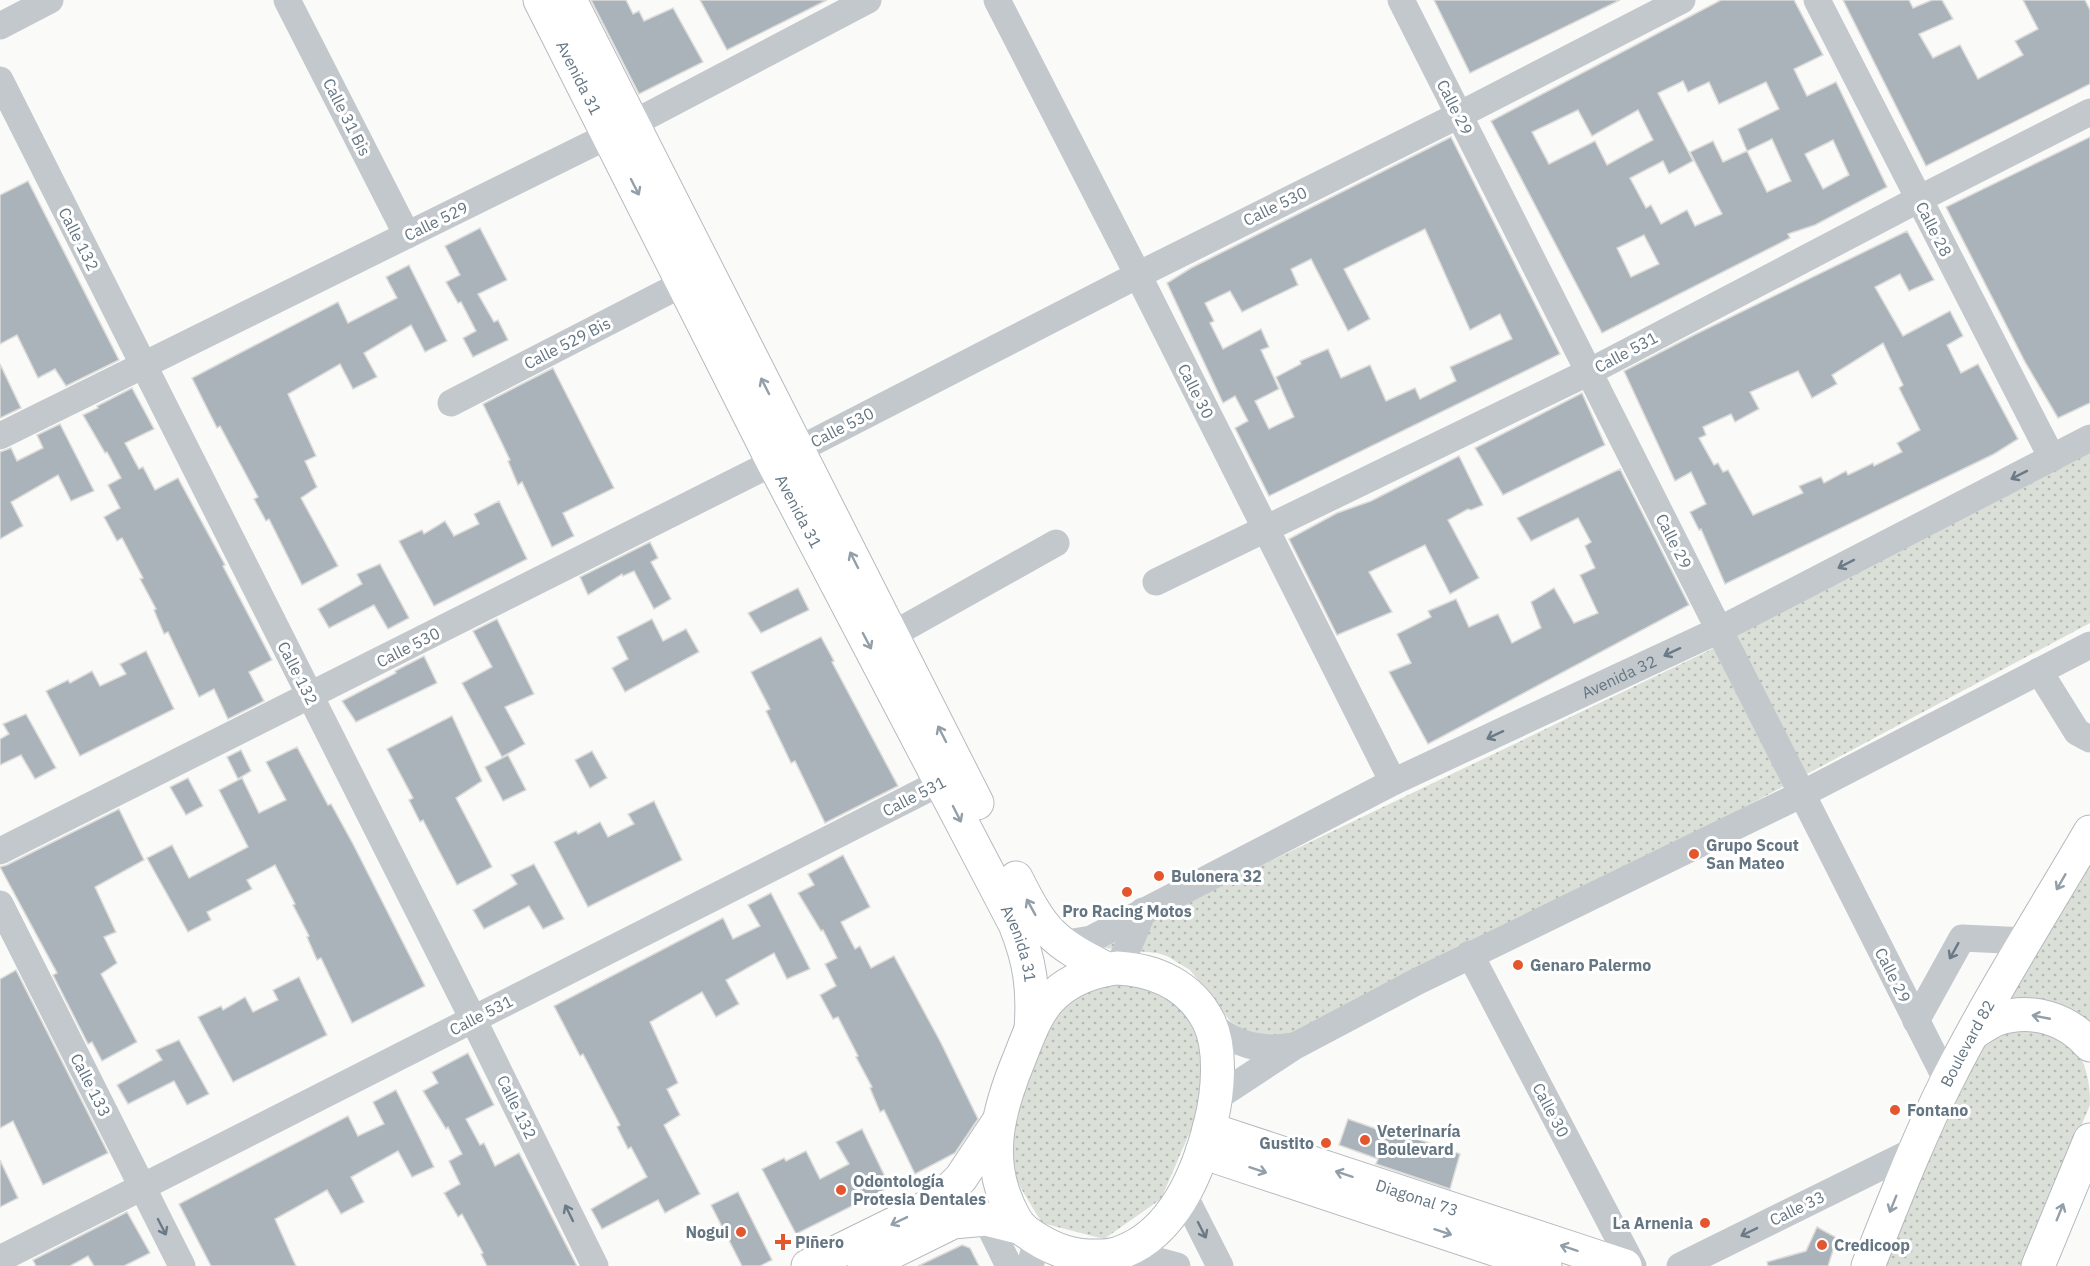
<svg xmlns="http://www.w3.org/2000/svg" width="2090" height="1266" font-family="'IBM Plex Sans',sans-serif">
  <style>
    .green { fill: url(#green-dots) }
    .building { fill: #aab3b9; stroke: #dcdcda; stroke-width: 1.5; fill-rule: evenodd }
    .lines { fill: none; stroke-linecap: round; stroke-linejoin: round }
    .major-casing { stroke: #b5babe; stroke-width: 35 }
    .highway-casing { stroke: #b4b9bd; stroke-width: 35 }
    .minor { stroke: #c3c8cc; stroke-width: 27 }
    .major { stroke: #fff; stroke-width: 33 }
    .highway { stroke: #fff; stroke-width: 33 }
    .oneway { stroke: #939fa8 }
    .oneway2 { stroke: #6a7a87 }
    .poi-dot { fill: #e4572e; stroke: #fff; stroke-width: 2 }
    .labels { text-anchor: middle; stroke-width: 6; stroke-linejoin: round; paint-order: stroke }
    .street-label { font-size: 16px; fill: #657683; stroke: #fff }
    .poi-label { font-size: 16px; font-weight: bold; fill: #657683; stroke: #fff; text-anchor: start }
  </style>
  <defs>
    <pattern id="green-dots" width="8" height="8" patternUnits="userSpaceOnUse" patternTransform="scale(1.5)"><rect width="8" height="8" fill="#dadfd7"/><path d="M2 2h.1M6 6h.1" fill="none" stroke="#b4b9b4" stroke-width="1.8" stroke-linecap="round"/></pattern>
  </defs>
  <rect width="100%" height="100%" fill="#fafaf8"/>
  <g class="green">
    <path d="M2090,448V623L1432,974L1294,1034L1269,1039L1245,1031L1230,1021L1190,970L1167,956L1157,953L1104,948L1101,946L1104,941L1706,652Z"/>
    <path d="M2090,844V1023C2072,999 2032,1002 2006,1002Z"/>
    <path d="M1100,971L1178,992L1199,1039L1202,1104L1161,1199L1104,1239L1042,1223L1019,1185L1003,1138L1024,1057L1058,1008Z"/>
    <path d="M2021,1029C2072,1027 2090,1057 2090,1105L2022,1266H1878L1900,1208L1982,1048L2000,1035Z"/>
  </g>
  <g class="building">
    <path d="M591,0H626L633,14L639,11L644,21L673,8L703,62L639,94Z"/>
    <path d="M700,0H827L727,50Z"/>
    <path d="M1434,0H1620L1470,73Z"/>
    <path d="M1721,0H1794L1823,55L1794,69L1807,96L1836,82L1887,187L1815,225L1788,234L1790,238L1602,333L1491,121ZM1683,81L1688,92L1709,82L1719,104L1766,82L1779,109L1738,129L1747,151L1723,162L1713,141L1690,152L1722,214L1695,226L1687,210L1661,224L1651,205L1646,208L1630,178L1663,161L1669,174L1693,161L1658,93ZM1578,110L1592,136L1638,110L1653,140L1607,165L1595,141L1549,164L1532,132ZM1772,139L1791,181L1767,192L1747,151ZM1833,140L1849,175L1823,189L1805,154ZM1644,235L1659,264L1631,277L1617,248Z"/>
    <path d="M1843,0H1909L1913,8L1932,0H1942L1953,19L1919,34L1933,58L1960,45L1978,79L2023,55L2015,41L2038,29L2023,0H2085L2090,10V84L1926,166Z"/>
    <path d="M1451,137L1560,354L1269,496L1235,428L1248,421L1235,396L1223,403L1167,283L1191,268ZM1425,229L1470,330L1500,314L1512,339L1450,367L1456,381L1420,399L1415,388L1386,401L1370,365L1341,378L1328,349L1300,361L1301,364L1276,377L1294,417L1269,429L1255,401L1279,389L1261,350L1269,347L1261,329L1223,349L1210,323L1214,321L1205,303L1230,291L1242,312L1298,285L1291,269L1311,259L1348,331L1370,319L1344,269Z"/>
    <path d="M2090,137V403L2058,418L2025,362L1946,207Z"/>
    <path d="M28,181L119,360L66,386L55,369L38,378L17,335L0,344V195Z"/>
    <path d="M480,228L507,280L478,294L494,322L498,320L508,340L473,357L463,338L476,331L461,302L458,303L446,282L460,275L445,246Z"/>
    <path d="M1907,231L1934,280L1909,291L1900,274L1875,287L1903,336L1950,311L1963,336L1947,345L1961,373L1978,364L2018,439L1994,454L1725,584L1701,529L1699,530L1690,512L1706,504L1691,472L1675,481L1624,371L1694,335ZM1883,343L1903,385L1899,388L1920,430L1897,443L1902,452L1874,466L1873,463L1848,475L1846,471L1824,483L1821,477L1799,486L1803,493L1753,515L1728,470L1723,472L1718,463L1714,465L1699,438L1706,435L1703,427L1731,414L1735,422L1759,409L1750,392L1798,371L1812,398L1837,384L1832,375Z"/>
    <path d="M409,265L447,341L425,352L411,325L364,353L377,377L353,389L340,364L288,394L316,456L305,461L317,487L301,498L338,566L302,585L269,519L266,521L254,499L258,497L220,426L217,428L192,378L338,302L348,323L397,298L386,277Z"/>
    <path d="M0,364L21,408L0,418Z"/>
    <path d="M553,368L614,488L563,513L574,536L552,547L522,482L518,485L508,461L510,460L483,404Z"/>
    <path d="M132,388L154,429L125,443L139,469L143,467L155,490L178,478L225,565L223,566L272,660L249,672L264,701L228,719L214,689L199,697L168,632L164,634L154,610L156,609L140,579L143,578L122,538L117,541L104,517L120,508L108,485L121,478L107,452L105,453L83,415L98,408L97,406Z"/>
    <path d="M1582,393L1605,445L1503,495L1475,448Z"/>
    <path d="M60,424L94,491L71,501L58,475L11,502L23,526L0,539V452L11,448L17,461L43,448L37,435Z"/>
    <path d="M1459,456L1483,505L1471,510L1468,509L1448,520L1479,578L1450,594L1425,545L1369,572L1392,612L1337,635L1289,539L1337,513L1371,501Z"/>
    <path d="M1620,469L1689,605L1428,744L1389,672L1411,663L1397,634L1431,617L1428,611L1456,599L1469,627L1498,614L1512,643L1541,628L1531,602L1554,588L1574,623L1598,613L1580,575L1595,568L1585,546L1591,542L1578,518L1531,541L1517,518Z"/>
    <path d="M499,501L527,559L434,606L399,541L422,530L424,534L445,521L454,536L479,524L474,514Z"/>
    <path d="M650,542L658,558L651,562L671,599L654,609L634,571L623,576L622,574L588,595L580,577Z"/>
    <path d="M380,564L409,618L388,629L374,605L329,628L318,609L362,584L357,574Z"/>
    <path d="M798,588L809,610L761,633L748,613Z"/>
    <path d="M497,619L534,694L505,707L525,744L502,757L462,683L492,667L473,631Z"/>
    <path d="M652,619L663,641L686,629L699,652L625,692L612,668L628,659L617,637Z"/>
    <path d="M821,637L834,661L832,662L898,786L825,823L795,761L791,763L766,711L770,709L751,672Z"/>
    <path d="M146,651L174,709L80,756L46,691L68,680L70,683L92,671L100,686L126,674L120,664Z"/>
    <path d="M424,656L437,683L356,722L342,701L396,673L395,671Z"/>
    <path d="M26,714L56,768L35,779L21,755L0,765V739L9,734L3,724Z"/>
    <path d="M452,716L482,781L456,798L492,867L457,885L423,820L420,822L409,800L413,798L387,749Z"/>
    <path d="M297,747L328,805L331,804L353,844L425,986L352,1023L321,958L317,960L307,937L309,936L293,905L295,904L275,865L247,880L252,889L207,912L211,920L188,932L147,858L172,845L189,878L248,847L219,790L242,778L259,813L286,800L266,762Z"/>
    <path d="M241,750L251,771L238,779L227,757Z"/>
    <path d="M592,751L607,778L590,788L575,760Z"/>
    <path d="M508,755L526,790L503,801L485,767Z"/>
    <path d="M188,778L203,806L186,815L170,787Z"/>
    <path d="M654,801L682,860L588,907L554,842L576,831L578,834L600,822L608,837L634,824L628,814Z"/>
    <path d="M119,809L144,860L95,887L116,932L104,937L117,963L101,974L137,1042L102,1061L92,1042L88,1044L53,975L57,973L0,867L7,865Z"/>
    <path d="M843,855L870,907L841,922L855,949L860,946L871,968L894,956L941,1043L978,1119L955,1153L915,1174L884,1110L880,1112L870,1088L872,1087L856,1057L858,1056L838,1017L833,1019L820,995L836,986L825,964L837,958L823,930L821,931L798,893L814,885L808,874Z"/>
    <path d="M534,864L564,919L543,929L529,906L484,929L473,910L517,884L511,875Z"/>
    <path d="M771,893L810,969L787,979L774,953L726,980L739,1004L716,1017L702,992L650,1022L678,1083L667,1089L680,1115L664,1125L700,1194L665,1213L658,1200L602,1229L591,1209L647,1177L631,1147L628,1149L617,1127L620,1125L583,1054L580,1056L554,1006L723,918L733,939L760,926L748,905Z"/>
    <path d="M16,970L108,1153L43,1185L13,1121L0,1128V979Z"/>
    <path d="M299,977L327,1035L233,1082L198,1017L221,1006L223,1010L245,997L253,1012L278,1000L273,990Z"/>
    <path d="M179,1040L209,1094L187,1105L174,1081L128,1104L117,1085L162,1060L156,1050Z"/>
    <path d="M468,1053L494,1105L466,1119L480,1145L484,1143L495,1166L519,1153L577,1266H487L481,1254L483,1253L462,1214L458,1217L444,1193L460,1184L449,1161L462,1154L448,1127L446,1129L423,1091L438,1083L432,1072Z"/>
    <path d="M396,1090L434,1167L412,1177L398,1151L351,1177L364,1202L341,1214L327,1190L275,1219L296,1266H211L179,1204L348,1116L358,1136L384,1124L373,1102Z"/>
    <path d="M1348,1119L1388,1133L1389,1129L1460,1154L1450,1189L1376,1164L1378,1159L1339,1145Z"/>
    <path d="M862,1129L890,1187L796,1234L762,1169L784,1158L786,1161L806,1151L820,1179L849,1164L836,1142Z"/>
    <path d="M0,1160L18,1198L0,1207Z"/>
    <path d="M738,1192L772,1260L760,1266H742L711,1205Z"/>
    <path d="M127,1212L150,1253L124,1266H94L88,1256L70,1266H36L33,1260Z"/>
    <path d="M1817,1227L1837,1238L1828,1266H1768L1767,1262L1806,1251Z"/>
    <path d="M962,1245L970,1248L979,1266H918Z"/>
  </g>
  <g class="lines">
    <defs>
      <g id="major">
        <path id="s2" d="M540,0L773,462L1015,924C1030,961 1034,989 1031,1029"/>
        <path d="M570,0L977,803"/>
        <path d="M1016,878C1043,932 1053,942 1107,969"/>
        <path d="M1117,968C1156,970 1191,986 1209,1022C1222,1049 1218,1093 1211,1121C1199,1172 1173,1235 1119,1253C1109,1257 1098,1256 1088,1256C1064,1255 1044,1245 1025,1231C1017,1225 1012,1214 1008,1205C985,1155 1000,1105 1020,1057C1029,1034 1037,1010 1055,994C1073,978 1093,971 1117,968Z"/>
        <path id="s3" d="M1209,1129L1625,1266"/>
        <path d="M1202,1152L1545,1266"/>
        <path d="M808,1266L922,1210L943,1196L961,1178L997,1124"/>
        <path d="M864,1266L953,1222L986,1219L1022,1228"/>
      </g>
      <g id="highway">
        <path d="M1973,1033C1981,1028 1989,1022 1997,1019C2032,1008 2066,1018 2090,1045"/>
        <path id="s4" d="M1868,1266C1893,1204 1917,1141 1947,1081C1990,996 2042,914 2090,832"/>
        <path d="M2038,1266L2090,1140"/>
      </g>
    </defs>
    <use href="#major" class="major-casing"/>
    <use href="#highway" class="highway-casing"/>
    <g class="minor">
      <path d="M287,0L407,235"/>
      <path d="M997,0L1138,275L1393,782"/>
      <path d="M1401,0L1947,1081"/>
      <path d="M1817,0L2052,458"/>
      <path d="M0,26L50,0"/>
      <path d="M0,80L473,1019L595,1266"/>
      <path d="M451,403L684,283"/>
      <path d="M0,436L632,124L868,0"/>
      <path d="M1156,582L1589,372L1919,199L2090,112"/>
      <path d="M892,635L1056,543"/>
      <path d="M2039,671L2077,732L2090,739"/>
      <path d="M0,851L798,450L1138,275L1459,115L1682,0"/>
      <path d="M0,904L182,1266"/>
      <path id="s1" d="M1061,944L1091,939L1393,782L1719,630L2090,438"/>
      <path d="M1470,954L1633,1266"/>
      <path d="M1117,968L1130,943L1143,911"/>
      <path d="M1916,1021L1962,938L2026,941"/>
      <path d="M1210,1024C1236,1045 1261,1052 1293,1046"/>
      <path d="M1216,1098L1295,1046L1418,981L1802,794L2090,645"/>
      <path d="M1183,1193L1220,1266"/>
      <path d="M986,1219L1009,1266"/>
      <path d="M1119,1254L1151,1259L1177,1266"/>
      <path d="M0,1259L957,774"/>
      <path d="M1030,1266L1037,1240"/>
      <path d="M1680,1266L1915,1150"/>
    </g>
    <use href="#major" class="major"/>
    <use href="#highway" class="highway"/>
  </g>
  <defs><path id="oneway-shaft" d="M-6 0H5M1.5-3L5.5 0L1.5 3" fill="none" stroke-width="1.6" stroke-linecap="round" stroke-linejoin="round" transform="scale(1.5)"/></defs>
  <g class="oneway">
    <use href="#oneway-shaft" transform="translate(635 187) rotate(63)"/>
    <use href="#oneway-shaft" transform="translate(765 386) rotate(-117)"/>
    <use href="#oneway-shaft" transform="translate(854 560) rotate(-117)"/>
    <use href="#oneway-shaft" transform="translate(867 641) rotate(62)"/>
    <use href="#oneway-shaft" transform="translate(942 734) rotate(-117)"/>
    <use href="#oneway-shaft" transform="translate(957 814) rotate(63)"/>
    <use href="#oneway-shaft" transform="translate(2061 882) rotate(120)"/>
    <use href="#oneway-shaft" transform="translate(1031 907) rotate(-119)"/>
    <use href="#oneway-shaft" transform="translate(2041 1017) rotate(-169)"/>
    <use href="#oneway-shaft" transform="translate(1258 1170) rotate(18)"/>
    <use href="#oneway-shaft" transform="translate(1344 1174) rotate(-162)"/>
    <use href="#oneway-shaft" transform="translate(1893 1204) rotate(112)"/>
    <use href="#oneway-shaft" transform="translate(2060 1212) rotate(-68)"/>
    <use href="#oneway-shaft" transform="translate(899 1221) rotate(154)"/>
    <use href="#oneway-shaft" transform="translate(1443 1232) rotate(18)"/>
    <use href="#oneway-shaft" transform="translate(1569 1248) rotate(-162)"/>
  </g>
  <g class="oneway2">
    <use href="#oneway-shaft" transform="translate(2019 475) rotate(153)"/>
    <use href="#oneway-shaft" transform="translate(1846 564) rotate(153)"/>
    <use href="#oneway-shaft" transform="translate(1672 652) rotate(155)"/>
    <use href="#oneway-shaft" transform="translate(1495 735) rotate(155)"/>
    <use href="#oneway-shaft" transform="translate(1954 951) rotate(119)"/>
    <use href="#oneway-shaft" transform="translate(569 1213) rotate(-116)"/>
    <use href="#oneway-shaft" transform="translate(162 1227) rotate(63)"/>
    <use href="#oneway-shaft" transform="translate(1202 1230) rotate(63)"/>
    <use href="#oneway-shaft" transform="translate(1749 1232) rotate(154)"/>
  </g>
  <g class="poi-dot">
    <circle cx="1694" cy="854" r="6"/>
    <circle cx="1159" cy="876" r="6"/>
    <circle cx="1127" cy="892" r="6"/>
    <circle cx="1518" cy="965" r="6"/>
    <circle cx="1895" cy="1110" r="6"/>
    <circle cx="1365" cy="1140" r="6"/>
    <circle cx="1326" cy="1143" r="6"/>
    <circle cx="841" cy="1190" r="6"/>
    <circle cx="1705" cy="1223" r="6"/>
    <circle cx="741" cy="1232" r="6"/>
    <path d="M780 1233h6v6h6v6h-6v6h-6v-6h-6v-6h6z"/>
    <circle cx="1822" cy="1245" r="6"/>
  </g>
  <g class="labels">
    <g class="street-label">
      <text dy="6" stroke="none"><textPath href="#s2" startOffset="87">Avenida 31</textPath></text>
      <text transform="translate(1455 107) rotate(63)" y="6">Calle 29</text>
      <text transform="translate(347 117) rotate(63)" y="6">Calle 31 Bis</text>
      <text transform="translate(1275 206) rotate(-26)" y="6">Calle 530</text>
      <text transform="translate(436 221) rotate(-26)" y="6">Calle 529</text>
      <text transform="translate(1934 229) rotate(63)" y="6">Calle 28</text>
      <text transform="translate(79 239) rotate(63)" y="6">Calle 132</text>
      <text transform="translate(567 343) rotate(-27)" y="6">Calle 529 Bis</text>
      <text transform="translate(1626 352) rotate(-28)" y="6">Calle 531</text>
      <text transform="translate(1196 391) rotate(63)" y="6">Calle 30</text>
      <text transform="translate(842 427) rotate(-27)" y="6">Calle 530</text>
      <text dy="6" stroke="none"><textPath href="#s2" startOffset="573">Avenida 31</textPath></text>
      <text transform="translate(1674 541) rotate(63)" y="6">Calle 29</text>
      <text transform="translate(408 647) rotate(-27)" y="6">Calle 530</text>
      <text transform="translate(298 673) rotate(63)" y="6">Calle 132</text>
      <text dy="6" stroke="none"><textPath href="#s1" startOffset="620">Avenida 32</textPath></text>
      <text transform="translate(914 796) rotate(-27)" y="6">Calle 531</text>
      <text dy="6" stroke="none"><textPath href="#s2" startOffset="1059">Avenida 31</textPath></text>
      <text transform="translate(1893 975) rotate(63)" y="6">Calle 29</text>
      <text transform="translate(481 1015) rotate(-27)" y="6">Calle 531</text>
      <text dy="6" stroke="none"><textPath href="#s4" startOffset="244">Boulevard 82</textPath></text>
      <text transform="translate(91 1085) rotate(63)" y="6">Calle 133</text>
      <text transform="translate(517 1107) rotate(64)" y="6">Calle 132</text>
      <text transform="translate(1551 1110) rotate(62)" y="6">Calle 30</text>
      <text dy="6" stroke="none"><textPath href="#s3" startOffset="219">Diagonal 73</textPath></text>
      <text transform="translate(1797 1208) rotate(-26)" y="6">Calle 33</text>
    </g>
    <g class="poi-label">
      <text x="1706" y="851">Grupo Scout<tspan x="1706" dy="18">San Mateo</tspan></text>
      <text x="1171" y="882">Bulonera 32</text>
      <text x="1127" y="917" text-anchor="middle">Pro Racing Motos</text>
      <text x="1530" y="971">Genaro Palermo</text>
      <text x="1907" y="1116">Fontano</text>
      <text x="1377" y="1137">Veterinaría<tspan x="1377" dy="18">Boulevard</tspan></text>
      <text x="1314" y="1149" text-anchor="end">Gustito</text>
      <text x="853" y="1187">Odontología<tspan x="853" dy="18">Protesia Dentales</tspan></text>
      <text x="1693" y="1229" text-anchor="end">La Arnenia</text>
      <text x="729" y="1238" text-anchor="end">Nogui</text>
      <text x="795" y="1248">Piñero</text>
      <text x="1834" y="1251">Credicoop</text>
    </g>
  </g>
</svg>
